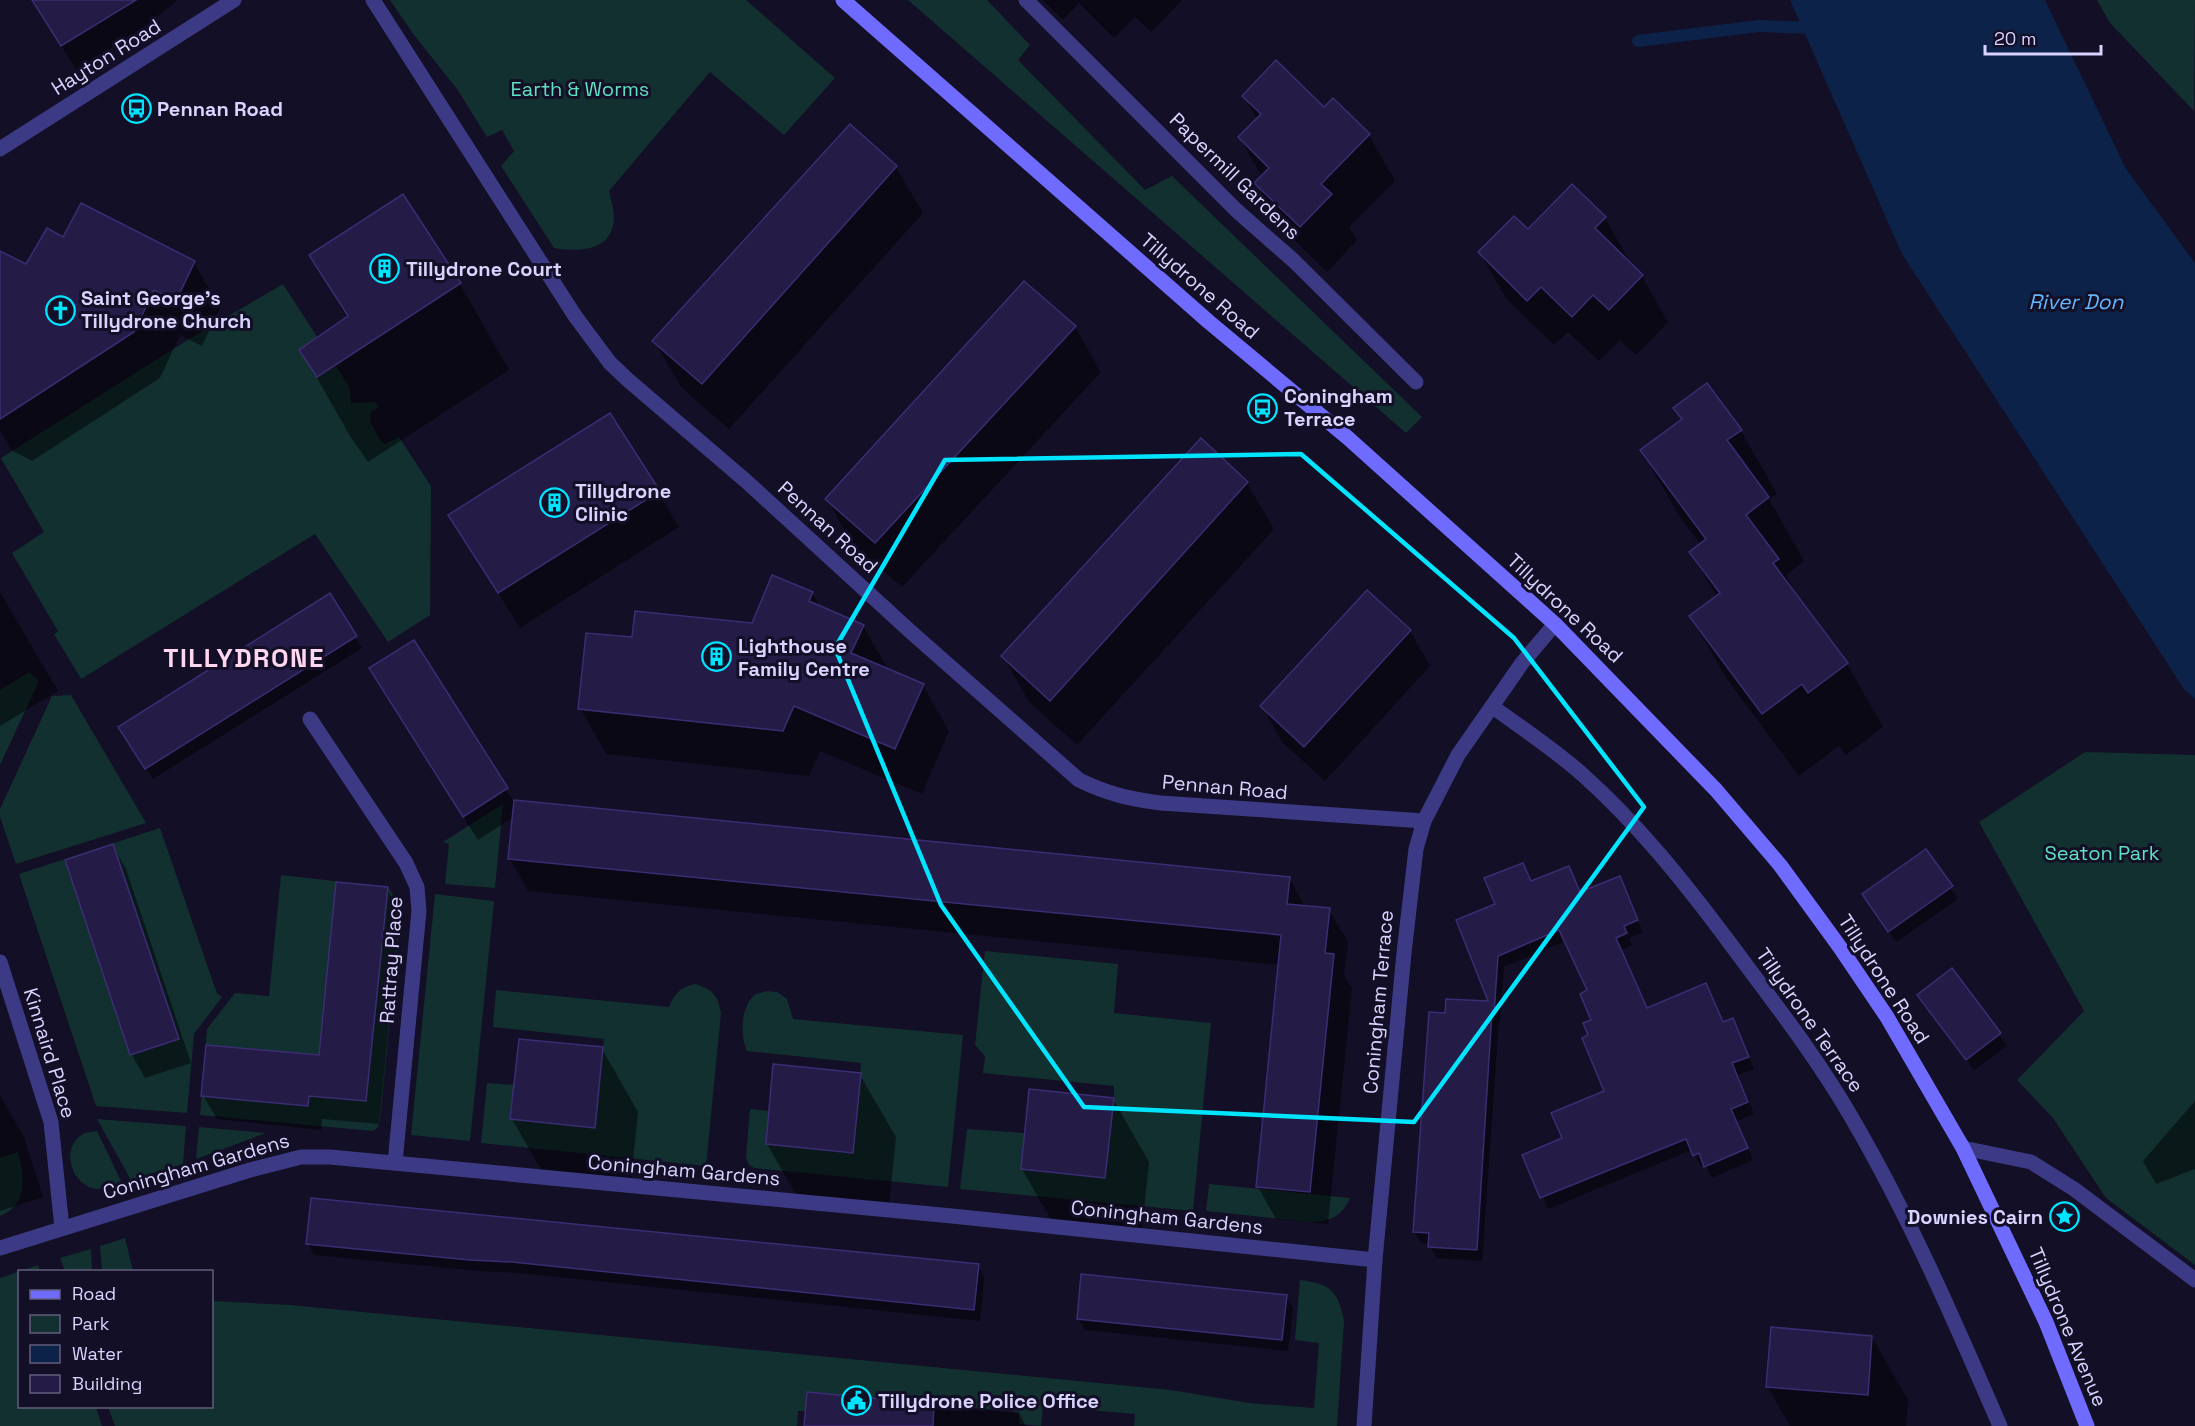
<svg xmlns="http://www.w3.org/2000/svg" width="2195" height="1426" font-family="'Space Grotesk',sans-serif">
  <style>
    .green { fill: #12302f }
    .water { fill: #0c2248 }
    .shadow { fill: #0007 }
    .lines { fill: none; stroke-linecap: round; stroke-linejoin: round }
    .stream { stroke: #0c2248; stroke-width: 12 }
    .building { fill: #241b47; stroke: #3b2d73; stroke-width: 1.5 }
    .pedestrian { stroke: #3d3a85; stroke-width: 15 }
    .minor { stroke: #3d3a85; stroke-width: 15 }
    .tertiary { stroke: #3d3a85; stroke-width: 15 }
    .secondary { stroke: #6f6bff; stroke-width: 15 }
    .marked { fill: none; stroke: #00e5ff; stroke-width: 4.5; stroke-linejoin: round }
    .labels { text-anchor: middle; stroke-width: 6; stroke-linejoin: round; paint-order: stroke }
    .street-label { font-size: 20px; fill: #d9d4ff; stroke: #130f26 }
    .park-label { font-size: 20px; fill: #5fe0c0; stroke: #130f26 }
    .poi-label { font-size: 20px; font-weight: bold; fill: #d9d4ff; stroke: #130f26; text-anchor: start }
    .water-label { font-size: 21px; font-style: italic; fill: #62b6ff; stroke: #130f26 }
    .district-label { font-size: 26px; font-weight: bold; letter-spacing: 1.5px; fill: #ffd6f0; stroke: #130f26 }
  </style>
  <rect width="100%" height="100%" fill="#130f26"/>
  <g class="green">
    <path d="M390,0H746L835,78L784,135L710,72L609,191C611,200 614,210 614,219C612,252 578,252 554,248L501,166L514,151L502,130L487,137L457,89L414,35Z"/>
    <path d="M908,0H987L1030,45L1018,60L1145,190L1172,176L1422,417L1406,433Z"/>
    <path d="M2097,0H2195L2194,111L2110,23Z"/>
    <path d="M283,284L350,388L351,403L375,402L379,407L371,412L370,421L380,440L385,444L399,437L431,486L430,615L388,642L315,534L81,679L54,634L58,631L12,553L44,532L1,458L194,336Z"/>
    <path d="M29,672L39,681L0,765V690Z"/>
    <path d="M71,695L146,823L16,864L0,817V809L52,696Z"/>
    <path d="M2085,752L2195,755V1265L2106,1198L2053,1118L2017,1080L2084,1011L1979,822Z"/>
    <path d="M503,804L495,888L445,884L449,844L443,842Z"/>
    <path d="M160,828L215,988L217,993L222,997L194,1034L187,1113L96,1106L19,874Z"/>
    <path d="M281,875L388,887L401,908L380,1120L378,1127L373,1131L200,1115L207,1029L235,993L269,996Z"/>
    <path d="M435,894L494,901L470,1141L411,1135Z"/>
    <path d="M985,951L1118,964L1114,1013L1211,1023L1193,1211L960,1189L967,1129L1024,1133L1021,1169L1105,1177L1114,1098V1086L983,1073L985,1056L975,1045Z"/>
    <path d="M695,984C712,989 718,995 721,1013L706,1166L481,1143L487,1083L514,1085L511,1119L595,1128L604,1039L493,1027L496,990L669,1007C674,994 681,987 695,984Z"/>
    <path d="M766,991L777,992L787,999L793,1019L963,1035L948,1187L754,1168L749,1165L746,1157L750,1109L769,1111L766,1144L852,1153L861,1063L747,1051C740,1036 740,1005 756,994C756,994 765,992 766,991Z"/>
    <path d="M97,1119L186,1126L183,1164L131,1180Z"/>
    <path d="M199,1127L266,1133L196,1159Z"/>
    <path d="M97,1131L122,1183C114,1185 106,1189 98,1189C72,1187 59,1148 83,1134C86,1132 93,1132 97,1131Z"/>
    <path d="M18,1152C25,1176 28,1205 0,1216V1158Z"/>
    <path d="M1209,1184L1350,1198C1341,1217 1331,1221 1311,1222L1206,1211Z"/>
    <path d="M125,1238L133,1271H102L100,1246Z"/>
    <path d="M91,1249L92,1271H65L60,1258Z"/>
    <path d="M38,1265L40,1271L20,1272V1406L96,1407L102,1426H0V1278Z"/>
    <path d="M1300,1280C1330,1284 1338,1290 1344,1321L1337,1426H1134L1135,1414L1043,1406L1041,1426L1019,1424V1412L807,1392L805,1411H798L797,1426H115L108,1407L212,1406V1301L290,1305L1171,1390L1249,1403L1314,1408L1319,1343L1295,1340Z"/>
  </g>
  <path class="water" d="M1790,0H2045L2126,169L2195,263V699L2184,689L1902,254Z"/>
  <g class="shadow">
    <path d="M49,0H178L141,29L76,69L52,31Z"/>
    <path d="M1042,0H1182L1151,32L1135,17L1114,38L1079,3L1063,20Z"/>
    <path d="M1244,96L1369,135L1395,181L1349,227L1357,240L1327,272L1283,229L1256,183L1262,177L1240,138L1257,119Z"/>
    <path d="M850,126L896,167L923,213L729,429L681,387L654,341Z"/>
    <path d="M402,197L460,284L509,370L368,462L350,436L301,350L347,318L311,256Z"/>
    <path d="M1605,218L1631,264L1630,265L1642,276L1668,322L1636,355L1620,340L1599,361L1568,332L1554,345L1506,298L1480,253L1528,232Z"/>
    <path d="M64,239L194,263L220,308L202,346L180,335L160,378L32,461L11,450L0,430V252L27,266Z"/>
    <path d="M1075,327L1101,372L902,587L853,545L827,499Z"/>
    <path d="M1675,408L1741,431L1777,494L1769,499L1804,561L1786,575L1806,609L1847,664L1883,727L1846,755L1839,746L1799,776L1727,679L1691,617L1717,597L1691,552L1701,545L1678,514L1642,451L1682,420Z"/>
    <path d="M1201,440L1247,483L1274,529L1077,745L1029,702L1003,656Z"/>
    <path d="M658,492L679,527L520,628L450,516Z"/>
    <path d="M0,592L58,691L0,726Z"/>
    <path d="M812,593L821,608L863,626L889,671L923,685L949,731L922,794L820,751L809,776L606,754L580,708L633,639L753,624Z"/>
    <path d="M1410,631L1430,666L1325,781L1282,742L1262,706Z"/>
    <path d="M355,637L362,648L153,779L127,738Z"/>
    <path d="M413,642L513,801L1289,878L1306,908L1329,910L1348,942L1344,975L1352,988L1328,1224L1276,1219L1258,1187L1280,965L528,891L510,859L514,817L478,840L385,692Z"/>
    <path d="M112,845L126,869L191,1063L145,1078L132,1055L67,861Z"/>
    <path d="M1926,851L1958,899L1896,942L1864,894Z"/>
    <path d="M1619,878L1643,932L1629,938L1632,945L1621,950L1647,1010L1723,1024L1732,1020L1739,1031L1754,1069L1738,1075L1754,1114L1737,1121L1753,1160L1712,1178L1705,1164L1701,1166L1692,1150L1548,1209L1524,1155L1564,1139L1606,1092L1590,1036L1593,1020L1589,991L1566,941L1504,967L1500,1022L1499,1020L1482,1261L1436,1258L1429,1244L1421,1243L1414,1231L1446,1015L1491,1003L1497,905L1531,882L1581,894Z"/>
    <path d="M387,889L400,912L379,1124L322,1119L321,1130L217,1119L203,1095L321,1057Z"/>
    <path d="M1952,971L2007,1046L1974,1070L1919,995Z"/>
    <path d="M602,1049L638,1112L630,1191L548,1182L512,1119Z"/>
    <path d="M860,1075L896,1137L888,1215L803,1207L767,1144Z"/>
    <path d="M0,1095L24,1137L43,1197L0,1211Z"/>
    <path d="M1113,1099L1149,1162L1141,1240L1058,1232L1022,1169Z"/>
    <path d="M2195,1101V1169L2156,1184L2143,1161Z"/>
    <path d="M308,1243L978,1266L984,1277L980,1321L519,1273L478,1271L314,1255Z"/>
    <path d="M1286,1297L1293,1308L1288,1351L1085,1330L1078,1318Z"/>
    <path d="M1872,1337L1908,1400L1906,1426H1790L1767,1386Z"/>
    <path d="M808,1394L1019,1413L1026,1426H805Z"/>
  </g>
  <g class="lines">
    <path class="stream" d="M1638,41L1759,26L1818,28"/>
  </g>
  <g class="building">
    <path d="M32,0H136L61,46Z"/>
    <path d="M1276,60L1324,107L1333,98L1370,134L1321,184L1332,194L1300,227L1254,183L1269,168L1238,137L1261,114L1242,96Z"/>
    <path d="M850,124L897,166L702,384L652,341Z"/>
    <path d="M1572,184L1606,217L1595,228L1643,275L1609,310L1593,295L1572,317L1541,287L1527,301L1478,252L1514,216L1528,229Z"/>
    <path d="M403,194L461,283L317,377L299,350L348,316L309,255Z"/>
    <path d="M81,203L195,261L176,301L154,290L134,332L0,419V251L26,264L47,228L63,237Z"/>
    <path d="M1024,281L1076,326L875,543L825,499Z"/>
    <path d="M1707,383L1742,430L1727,440L1769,497L1746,515L1779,559L1773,563L1848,663L1808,693L1802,684L1762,714L1689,616L1720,593L1689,552L1706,539L1640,450L1682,419L1673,408Z"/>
    <path d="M610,413L660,491L498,593L448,515Z"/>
    <path d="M1201,438L1248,482L1050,701L1001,656Z"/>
    <path d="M772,575L813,592L809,601L864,625L851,653L924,684L895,749L794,706L783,731L578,709L586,633L632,637L635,611L752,623Z"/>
    <path d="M1367,590L1411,630L1304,747L1260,706Z"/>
    <path d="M330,593L357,636L145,769L118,727Z"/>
    <path d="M414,640L508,788L463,817L369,668Z"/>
    <path d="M514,800L1290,877L1287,904L1330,908L1325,953L1334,954L1310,1192L1256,1187L1281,935L508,859Z"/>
    <path d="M113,844L179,1039L130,1055L65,860Z"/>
    <path d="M1926,849L1953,886L1888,932L1862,894Z"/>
    <path d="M1523,863L1531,881L1569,866L1580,892L1620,876L1638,920L1624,926L1627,933L1616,938L1647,1008L1706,983L1723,1022L1733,1018L1749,1057L1732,1063L1748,1102L1731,1109L1748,1148L1704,1167L1699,1153L1693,1156L1686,1139L1540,1198L1522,1155L1562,1138L1551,1113L1604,1091L1582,1038L1588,1035L1583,1023L1591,1020L1580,994L1587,990L1559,930L1498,956L1494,1014L1492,1011L1477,1250L1428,1247L1429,1233L1413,1232L1429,1012L1445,1013L1446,999L1488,1001L1456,920L1495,904L1484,878Z"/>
    <path d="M336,882L388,887L366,1101L309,1096L308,1106L201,1096L206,1045L319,1055Z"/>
    <path d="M1952,968L2001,1033L1966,1060L1917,995Z"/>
    <path d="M519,1039L603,1047L595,1128L510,1119Z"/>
    <path d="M773,1064L861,1073L853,1153L766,1144Z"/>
    <path d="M1029,1089L1114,1098L1105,1178L1021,1169Z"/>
    <path d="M311,1198L979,1264L974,1310L512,1262L470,1260L306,1244Z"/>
    <path d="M1081,1274L1287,1295L1282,1340L1077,1319Z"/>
    <path d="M1771,1327L1872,1336L1868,1395L1766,1387Z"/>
    <path d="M807,1392L934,1404L933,1426H804Z"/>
  </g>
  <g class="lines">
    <path class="pedestrian" d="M1963,1148L2031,1162L2074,1189L2195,1280"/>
    <g class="minor">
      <path d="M373,0L575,316L610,363L628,380L746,481L911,632L1079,780C1108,794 1129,799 1161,803L1424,821"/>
      <path d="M1026,0L1236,210L1294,261L1416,382"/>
      <path d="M1493,707C1523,729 1555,750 1583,775C1638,824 1685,883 1729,942C1772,1000 1817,1057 1853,1120C1910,1218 1955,1322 2000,1426"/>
      <path d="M310,719L406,863L417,887L419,911L395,1163"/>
      <path d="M0,962L51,1122L62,1228"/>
      <path d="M0,1248L250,1170L301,1157H330L952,1216L1375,1260"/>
      <path d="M1364,1426L1375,1260L1404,953L1416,849L1424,821L1458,755L1522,663L1555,624"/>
    </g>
    <path class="tertiary" d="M0,149L234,0"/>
    <path class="secondary" d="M843,0L1209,322L1348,438L1555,624L1716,790L1780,865L1839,946L1887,1017L1934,1098L1963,1148L2046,1322L2087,1426"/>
  </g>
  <path class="marked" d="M1301,454L1514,638L1644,807L1414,1122L1084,1107L941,905L835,648L945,460Z"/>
  <defs>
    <symbol id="bus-ring" viewBox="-11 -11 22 22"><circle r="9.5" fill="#130f26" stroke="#00e5ff" stroke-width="1.5"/><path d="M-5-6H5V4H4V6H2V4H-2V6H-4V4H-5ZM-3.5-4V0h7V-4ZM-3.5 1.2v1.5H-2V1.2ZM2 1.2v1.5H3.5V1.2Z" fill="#00e5ff"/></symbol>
    <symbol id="building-ring" viewBox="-11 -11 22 22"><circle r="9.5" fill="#130f26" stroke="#00e5ff" stroke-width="1.5"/><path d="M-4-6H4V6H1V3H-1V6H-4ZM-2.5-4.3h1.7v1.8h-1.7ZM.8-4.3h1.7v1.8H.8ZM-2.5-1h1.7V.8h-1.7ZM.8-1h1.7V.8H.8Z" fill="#00e5ff"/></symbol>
    <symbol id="church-ring" viewBox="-11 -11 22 22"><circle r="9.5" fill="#130f26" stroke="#00e5ff" stroke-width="1.5"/><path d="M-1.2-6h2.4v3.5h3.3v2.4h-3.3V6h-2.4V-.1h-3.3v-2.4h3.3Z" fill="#00e5ff"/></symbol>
    <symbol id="sight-ring" viewBox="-11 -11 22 22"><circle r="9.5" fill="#130f26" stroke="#00e5ff" stroke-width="1.5"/><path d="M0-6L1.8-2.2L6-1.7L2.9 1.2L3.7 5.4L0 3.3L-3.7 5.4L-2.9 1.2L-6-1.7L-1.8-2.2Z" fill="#00e5ff"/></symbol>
    <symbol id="civic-ring" viewBox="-11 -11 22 22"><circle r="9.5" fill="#130f26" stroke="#00e5ff" stroke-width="1.5"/><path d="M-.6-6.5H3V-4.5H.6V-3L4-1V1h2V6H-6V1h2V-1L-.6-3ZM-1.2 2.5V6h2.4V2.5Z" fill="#00e5ff"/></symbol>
  </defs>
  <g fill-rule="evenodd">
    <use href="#bus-ring" x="120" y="92" width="33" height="33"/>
    <use href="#building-ring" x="368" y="252" width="33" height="33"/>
    <use href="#church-ring" x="44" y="294" width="33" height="33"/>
    <use href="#bus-ring" x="1246" y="392" width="33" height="33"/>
    <use href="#building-ring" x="538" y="486" width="33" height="33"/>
    <use href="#building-ring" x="700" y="640" width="33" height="33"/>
    <use href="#sight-ring" x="2048" y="1200" width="33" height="33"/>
    <use href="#civic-ring" x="840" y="1384" width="33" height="33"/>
  </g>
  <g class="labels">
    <g class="street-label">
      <text transform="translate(106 57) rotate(-32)" y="7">Hayton Road</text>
      <text transform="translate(1235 176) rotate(44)" y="7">Papermill Gardens</text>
      <text transform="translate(1200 286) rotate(41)" y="7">Tillydrone Road</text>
      <text transform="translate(828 527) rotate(42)" y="7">Pennan Road</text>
      <text transform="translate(1565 608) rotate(43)" y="7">Tillydrone Road</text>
      <text transform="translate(1225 787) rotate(5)" y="7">Pennan Road</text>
      <text transform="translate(391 960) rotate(-86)" y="7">Rattray Place</text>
      <text transform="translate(1884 979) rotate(57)" y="7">Tillydrone Road</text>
      <text transform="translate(1378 1002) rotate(-85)" y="7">Coningham Terrace</text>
      <text transform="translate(1810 1020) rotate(55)" y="7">Tillydrone Terrace</text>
      <text transform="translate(50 1053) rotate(73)" y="7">Kinnaird Place</text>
      <text transform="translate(196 1166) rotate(-16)" y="7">Coningham Gardens</text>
      <text transform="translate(684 1170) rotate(5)" y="7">Coningham Gardens</text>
      <text transform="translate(1167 1217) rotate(6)" y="7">Coningham Gardens</text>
      <text transform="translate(2068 1327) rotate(67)" y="7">Tillydrone Avenue</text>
    </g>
    <g class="park-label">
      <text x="580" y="96">Earth &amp; Worms</text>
      <text x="2102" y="860">Seaton Park</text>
    </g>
    <g class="poi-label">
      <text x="157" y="116">Pennan Road</text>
      <text x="406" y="276">Tillydrone Court</text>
      <text x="81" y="305">Saint George's<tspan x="81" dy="23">Tillydrone Church</tspan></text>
      <text x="1284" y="403">Coningham<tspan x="1284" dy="23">Terrace</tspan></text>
      <text x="575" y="498">Tillydrone<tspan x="575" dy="23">Clinic</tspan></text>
      <text x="738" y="653">Lighthouse<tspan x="738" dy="23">Family Centre</tspan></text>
      <text x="2043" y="1224" text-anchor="end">Downies Cairn</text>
      <text x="878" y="1408">Tillydrone Police Office</text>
    </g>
    <g class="water-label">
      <text x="2076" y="309">River Don</text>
    </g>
    <g class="district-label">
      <text x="244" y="667">TILLYDRONE</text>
    </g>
  </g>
  <rect x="18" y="1270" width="195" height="138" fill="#130f26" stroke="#625e7d" stroke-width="1.5"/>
  <rect x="30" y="1290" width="30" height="9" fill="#6f6bff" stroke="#625e7d" stroke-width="1.5"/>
  <text x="72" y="1300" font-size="18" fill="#d9d4ff">Road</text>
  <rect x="30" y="1315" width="30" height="18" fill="#12302f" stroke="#625e7d" stroke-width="1.5"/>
  <text x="72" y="1330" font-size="18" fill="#d9d4ff">Park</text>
  <rect x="30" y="1345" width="30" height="18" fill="#0c2248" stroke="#625e7d" stroke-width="1.5"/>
  <text x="72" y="1360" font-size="18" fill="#d9d4ff">Water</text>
  <rect x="30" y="1375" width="30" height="18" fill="#241b47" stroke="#625e7d" stroke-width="1.5"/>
  <text x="72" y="1390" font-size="18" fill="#d9d4ff">Building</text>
  <path d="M1985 45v9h116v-9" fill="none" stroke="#d9d4ff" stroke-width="3"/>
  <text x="1994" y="45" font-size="18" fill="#d9d4ff" stroke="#130f26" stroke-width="4.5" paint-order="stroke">20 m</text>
</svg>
